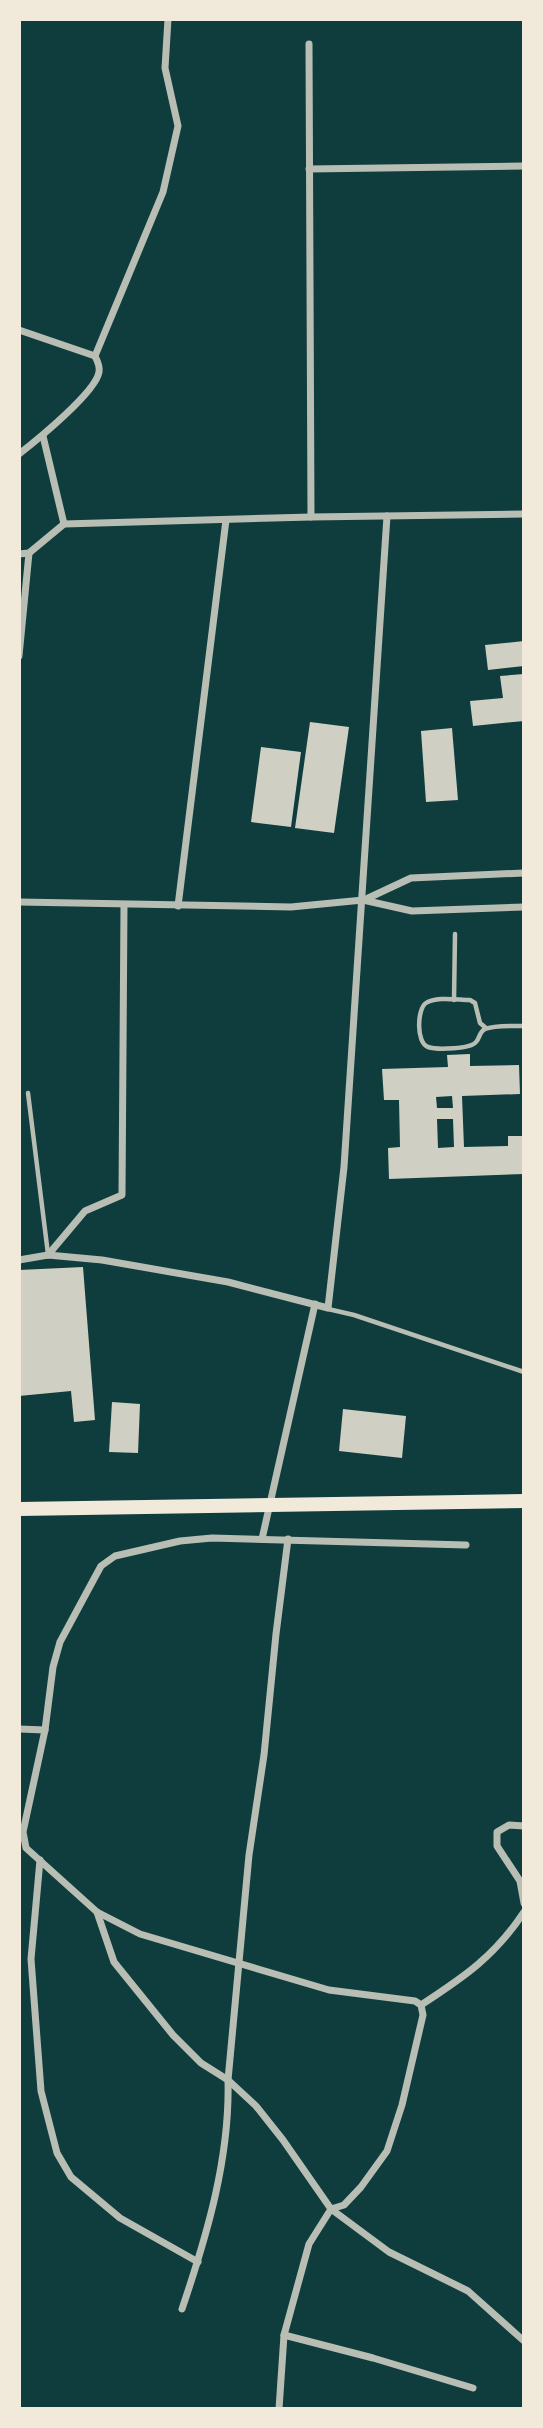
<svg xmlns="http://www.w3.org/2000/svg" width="543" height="2428" font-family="Helvetica,sans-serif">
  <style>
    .building { fill: #cfcfc3; fill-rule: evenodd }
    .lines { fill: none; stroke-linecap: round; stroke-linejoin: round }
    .service { stroke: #b8beb3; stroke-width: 4.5 }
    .minor { stroke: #b8beb3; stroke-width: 7 }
    .primary { stroke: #f1e9da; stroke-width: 14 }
  </style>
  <rect width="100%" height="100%" fill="#0f3d3e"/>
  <g class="building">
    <path d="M524,641V666L488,670L485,645Z"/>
    <path d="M524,674V721L473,726L470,701L503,698L500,676Z"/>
    <path d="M310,722L349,727L334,833L295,828Z"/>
    <path d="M452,728L458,800L426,802L421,731Z"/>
    <path d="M261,747L301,752L291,827L251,822Z"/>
    <path d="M470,1054V1066L519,1065L520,1094L462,1096L464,1147L508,1146V1136H524V1174L389,1179L388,1148L400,1147L399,1100H384L382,1069L448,1067L447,1055ZM452,1096L453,1108H437L436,1097ZM437,1119H453L454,1147L438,1148Z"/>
    <path d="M83,1267L95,1420L74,1422L71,1391L19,1396V1270Z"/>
    <path d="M112,1402L140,1404L138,1453L109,1452Z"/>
    <path d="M343,1409L406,1416L402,1458L339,1451Z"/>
  </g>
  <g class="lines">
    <g class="service">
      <path d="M454,1000L455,934"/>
      <path d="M486,1028L480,1023L475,1003L470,1000C458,1000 436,996 426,1003C417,1009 416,1043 428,1047C437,1050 471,1049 476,1042C480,1038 479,1032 485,1029C495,1025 513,1026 524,1026"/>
      <path d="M28,1093L48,1254"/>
      <path d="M328,1309L354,1315L524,1372"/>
    </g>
    <g class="minor">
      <path d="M309,44L311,517"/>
      <path d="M309,169L524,166"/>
      <path d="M19,330L95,356C97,360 100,367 99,372C96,392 37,440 19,454"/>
      <path d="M95,356L163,192L178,126L165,68L168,19"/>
      <path d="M64,524L311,517L524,514"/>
      <path d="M19,554L29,553L64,524L43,436"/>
      <path d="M19,656L29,553"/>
      <path d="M364,900L411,878L524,873"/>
      <path d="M19,902L291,907L363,900L412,911L524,907"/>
      <path d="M178,906L226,520"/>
      <path d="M48,1255L85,1211L122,1195L124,905"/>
      <path d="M19,1260L48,1255L102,1260L228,1282L328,1308L344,1167L387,516"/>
      <path d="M262,1539L315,1304"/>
      <path d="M19,1729L45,1730"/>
      <path d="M524,1826L509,1825L497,1832V1846L520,1881L524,1903"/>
      <path d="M40,1860L31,1959L41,2091L57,2153L71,2177L120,2218L198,2262"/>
      <path d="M97,1912L114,1962L173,2035L201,2063L228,2080L256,2106L283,2140L331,2209L389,2252L468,2291L524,2341"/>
      <path d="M421,2005C464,1977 495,1956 524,1912"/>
      <path d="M182,2309C207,2235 230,2158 228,2080L249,1855L264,1755L276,1634L288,1539"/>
      <path d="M284,2335L373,2358L473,2388"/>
      <path d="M279,2409L284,2335L309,2244L331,2209L344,2205L361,2187L387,2151L402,2105L423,2015L421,2005L415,2001L329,1990L140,1934L97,1912L26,1848L23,1832L45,1730L53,1667L60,1642L95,1577L101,1566L115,1556L180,1541L212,1538L466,1545"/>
    </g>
    <path class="primary" d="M19,1509L524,1501"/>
  </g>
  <rect width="543" height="2428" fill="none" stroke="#f1e9da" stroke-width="42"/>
</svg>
